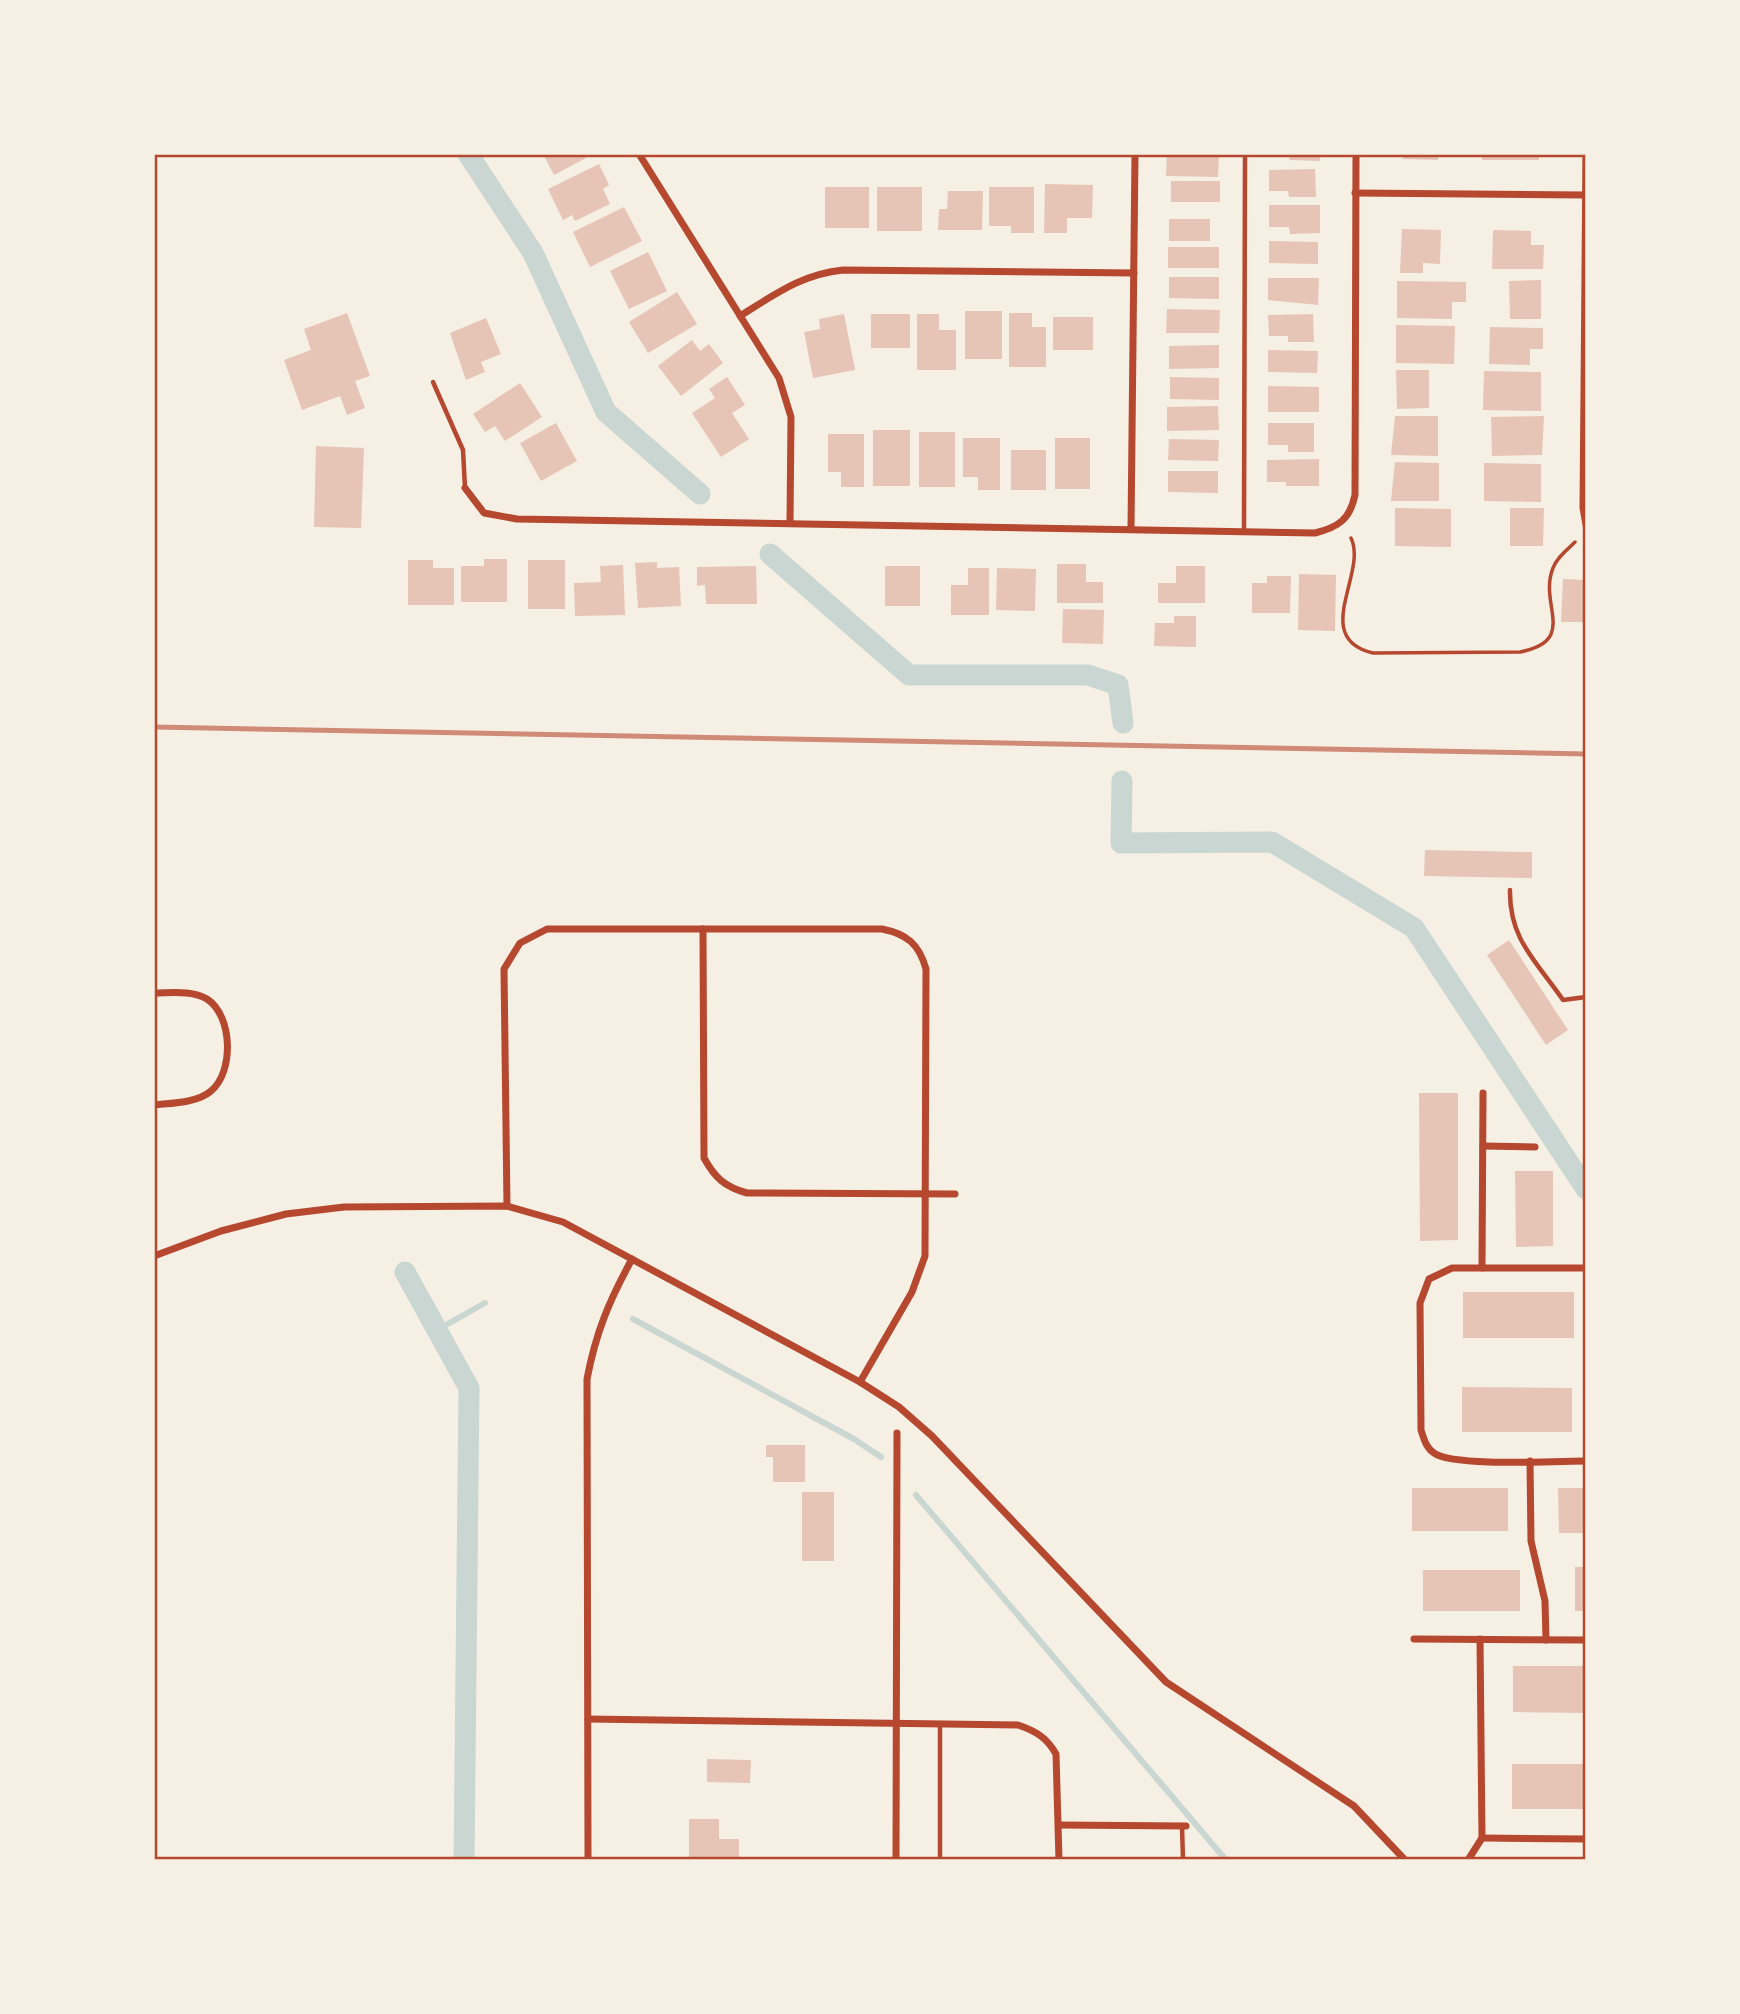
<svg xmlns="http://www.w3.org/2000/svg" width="1740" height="2014" font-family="Ubuntu,sans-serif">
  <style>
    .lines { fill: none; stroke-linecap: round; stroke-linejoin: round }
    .stream { stroke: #c9d6d2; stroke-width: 6 }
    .canal { stroke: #c9d6d2; stroke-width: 21 }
    .building { fill: #e6c5b7 }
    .path { stroke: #b5482f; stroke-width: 3.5 }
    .service { stroke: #b5482f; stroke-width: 4.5 }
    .minor { stroke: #b5482f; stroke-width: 7 }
    .rail { stroke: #cf8b77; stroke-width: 5 }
    .neatline { fill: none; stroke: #b5482f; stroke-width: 2.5 }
  </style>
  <rect width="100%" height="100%" fill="#f6efe4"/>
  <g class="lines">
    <g class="stream">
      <path d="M633,1319L854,1439L881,1457"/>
      <path d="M437,1330L485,1303"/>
      <path d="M916,1495L1226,1860"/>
    </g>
    <g class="canal">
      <path d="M468,154L533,253L606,412L700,494"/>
      <path d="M770,554L909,675H1088L1118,685L1123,723"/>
      <path d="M1122,781L1121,843L1272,842L1414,928L1586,1189"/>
      <path d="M405,1272L469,1388L464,1860"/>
    </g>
  </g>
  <g class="building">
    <path d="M543,154H584L586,158L554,175Z"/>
    <path d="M1167,154H1219L1218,177L1166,176Z"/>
    <path d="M1290,154H1320V161L1289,160Z"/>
    <path d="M1403,154H1438V160L1403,159Z"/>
    <rect x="1482" y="154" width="57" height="6"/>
    <path d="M599,164L609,185L603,189L610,204L575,221L572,215L563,220L548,189Z"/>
    <path d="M1315,169L1316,197H1289L1288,191H1269V170Z"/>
    <rect x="1171" y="181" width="49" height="21"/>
    <path d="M1045,184L1093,185L1092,218H1067V233H1044Z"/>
    <rect x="825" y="187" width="44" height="41"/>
    <rect x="877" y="187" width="45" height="44"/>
    <path d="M989,187H1034V233H1011V226H989Z"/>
    <path d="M948,191H983L982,230H938L939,209H947Z"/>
    <path d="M1269,205H1320V233L1290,234L1289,227H1269Z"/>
    <path d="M624,207L642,241L590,267L573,232Z"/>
    <rect x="1169" y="219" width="41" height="22"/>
    <path d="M1402,229L1441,230L1440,264L1423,263V273H1400Z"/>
    <path d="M1493,230L1531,231V245H1544L1543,269H1492Z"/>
    <path d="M1269,241L1318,242V264L1269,263Z"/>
    <rect x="1168" y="247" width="51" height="21"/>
    <path d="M648,252L667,291L629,309L610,271Z"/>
    <path d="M1169,277H1219V299L1169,298Z"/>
    <path d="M1268,278H1319L1318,305L1268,300Z"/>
    <path d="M1541,280V319H1510L1509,281Z"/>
    <path d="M1397,281L1466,282V302H1452V319L1397,318Z"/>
    <path d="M677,292L697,324L648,353L629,322Z"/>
    <path d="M1167,309L1220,310L1219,333H1166Z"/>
    <rect x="965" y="311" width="37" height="48"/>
    <path d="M347,313L370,376L355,381L365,408L347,415L340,396L302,410L284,360L311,350L304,329Z"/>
    <path d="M1009,313H1032V327H1046V367H1009Z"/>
    <path d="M844,314L855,370L813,378L804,332L820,329L819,319Z"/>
    <rect x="871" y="314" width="39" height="34"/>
    <path d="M917,314H939V330H956V370H917Z"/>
    <path d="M1313,314L1314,342H1288V336H1269L1268,315Z"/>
    <rect x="1053" y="317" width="40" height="33"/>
    <path d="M486,318L501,354L481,362L485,372L466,380L450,333Z"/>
    <path d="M1396,325L1455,326L1454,364L1396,363Z"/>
    <path d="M1490,327L1543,328V349H1530V365L1489,364Z"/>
    <path d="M692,340L700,351L709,344L723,363L681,396L658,366Z"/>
    <path d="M1219,345V368L1169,369V346Z"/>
    <path d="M1268,350L1318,351L1317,373L1268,372Z"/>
    <path d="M1396,370H1429V408L1397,409Z"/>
    <path d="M1484,371L1541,372V411L1483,410Z"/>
    <path d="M727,377L745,405L732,413L749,439L721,457L692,413L715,398L709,389Z"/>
    <path d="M1170,377L1219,378V400L1170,399Z"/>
    <path d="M520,383L542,417L505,441L495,426L485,432L473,414Z"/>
    <path d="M1268,386L1319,387V412H1268Z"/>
    <path d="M1218,406L1219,430L1167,431V407Z"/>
    <path d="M1395,416H1438V456L1391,455Z"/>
    <path d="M1544,416L1542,455L1492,456L1491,417Z"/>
    <path d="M556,423L577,461L541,481L520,443Z"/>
    <path d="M1268,423H1314V452H1288V445H1268Z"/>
    <rect x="873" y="430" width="37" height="56"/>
    <rect x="919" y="432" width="36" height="55"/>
    <path d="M828,434H864V487H841V472H828Z"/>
    <path d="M963,438H1000V490H978V477H963Z"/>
    <rect x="1055" y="438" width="35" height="51"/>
    <path d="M1169,439L1219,440L1218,461L1168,460Z"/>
    <path d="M316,446L364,448L361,528L314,527Z"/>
    <rect x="1011" y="450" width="35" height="40"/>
    <path d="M1319,459V486H1286V482H1267V460Z"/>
    <path d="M1395,462L1439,463V501H1391Z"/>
    <path d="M1484,463L1541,464V502L1484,501Z"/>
    <path d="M1168,471H1218V493L1168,492Z"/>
    <path d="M1395,508L1451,509V547L1395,546Z"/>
    <path d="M1510,508H1544L1543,546H1510Z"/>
    <path d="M484,559H507V602H461V566H484Z"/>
    <path d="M408,560H433V568H454V605H408Z"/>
    <rect x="528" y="560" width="37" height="49"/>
    <path d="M657,562V568L679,567L681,606L638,608L635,563Z"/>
    <path d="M1057,564H1086V582H1103V603H1057Z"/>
    <path d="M623,565L625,615L575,616L574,583L601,582L600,566Z"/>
    <path d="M756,566L757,604H706L705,585L697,586V567Z"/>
    <rect x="885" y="566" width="35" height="40"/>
    <path d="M1176,566H1205V603H1158V583H1176Z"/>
    <path d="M968,568H989V615H951V585H968Z"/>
    <path d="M997,568L1036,569L1035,611L996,610Z"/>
    <path d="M1299,574L1336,575L1335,631L1298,630Z"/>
    <path d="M1267,576H1291L1290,613H1252V583H1267Z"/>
    <path d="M1563,579L1586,580V622H1561Z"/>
    <path d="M1063,609L1104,610L1103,644L1062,643Z"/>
    <path d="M1174,616H1196V647L1154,646L1155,623H1174Z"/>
    <path d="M1425,850L1532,852V878L1424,876Z"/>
    <path d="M1509,940L1568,1030L1546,1045L1487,955Z"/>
    <path d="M1419,1093H1458V1240L1420,1241Z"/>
    <path d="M1515,1171H1553V1246L1516,1247Z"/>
    <rect x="1463" y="1292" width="111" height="46"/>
    <path d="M1462,1387L1572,1388V1432H1462Z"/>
    <path d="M766,1445H805V1482H773V1457H766Z"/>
    <rect x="1412" y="1488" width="96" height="43"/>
    <path d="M1558,1488H1586V1533H1559Z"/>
    <rect x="802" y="1492" width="32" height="69"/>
    <rect x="1575" y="1567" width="11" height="44"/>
    <rect x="1423" y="1570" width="97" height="41"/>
    <path d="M1513,1666H1586V1713L1513,1712Z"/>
    <path d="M707,1759L751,1760L750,1783L707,1782Z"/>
    <rect x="1512" y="1764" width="74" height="45"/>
    <path d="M689,1819H719V1839H739V1860H689Z"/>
  </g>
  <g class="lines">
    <path class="path" d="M1351,538C1368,573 1310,638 1373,653L1520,652C1579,640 1538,605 1553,568C1557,557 1567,550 1575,542"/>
    <g class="service">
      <path d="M433,382L463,450L465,488"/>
      <path d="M1244,531L1245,154"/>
      <path d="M1510,890C1509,939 1536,961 1563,1000L1586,997"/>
      <path d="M1182,1826L1183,1860"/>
      <path d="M940,1860V1725"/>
    </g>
    <g class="minor">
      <path d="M639,154L779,378L791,417L790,522"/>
      <path d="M1586,154L1583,508L1586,525"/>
      <path d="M1355,193L1585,195"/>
      <path d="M740,316C774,295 802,274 843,270L1134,273"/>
      <path d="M465,488L484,513L517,519L1315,533C1339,527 1350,519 1355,495L1356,154"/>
      <path d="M1131,529L1135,154"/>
      <path d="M703,929L704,1158C715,1178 725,1187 747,1193L955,1194"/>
      <path d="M154,993C171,993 192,990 207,999C233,1016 234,1072 211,1091C197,1103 172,1103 154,1105"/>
      <path d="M1483,1146L1535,1147"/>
      <path d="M507,1206L504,969L520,943L547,929H882C907,934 919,944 926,969L925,1256L912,1292L860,1382"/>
      <path d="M154,1256L221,1231L286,1214L344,1207L507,1206L563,1222L860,1382L899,1407L932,1436L1166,1682L1354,1806L1405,1860"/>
      <path d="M1482,1268L1483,1093"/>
      <path d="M1586,1268H1452L1429,1279L1420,1303L1421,1430C1424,1439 1426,1448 1434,1453C1452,1467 1558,1461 1586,1461"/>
      <path d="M1530,1461L1531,1541L1545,1601L1546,1640"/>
      <path d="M1414,1639L1586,1640"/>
      <path d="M588,1719L1018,1725C1036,1731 1047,1738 1056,1754L1059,1860"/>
      <path d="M1059,1825L1186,1826"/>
      <path d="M1482,1838L1586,1839"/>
      <path d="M588,1860L587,1379C596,1332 609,1301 632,1259"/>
      <path d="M896,1860L897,1433"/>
      <path d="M1468,1860L1482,1838L1480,1639"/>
    </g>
    <path class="rail" d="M154,727L1586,754"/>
  </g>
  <rect width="1740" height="2014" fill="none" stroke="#f6efe4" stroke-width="312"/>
  <rect x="156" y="156" width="1428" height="1702" class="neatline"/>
</svg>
